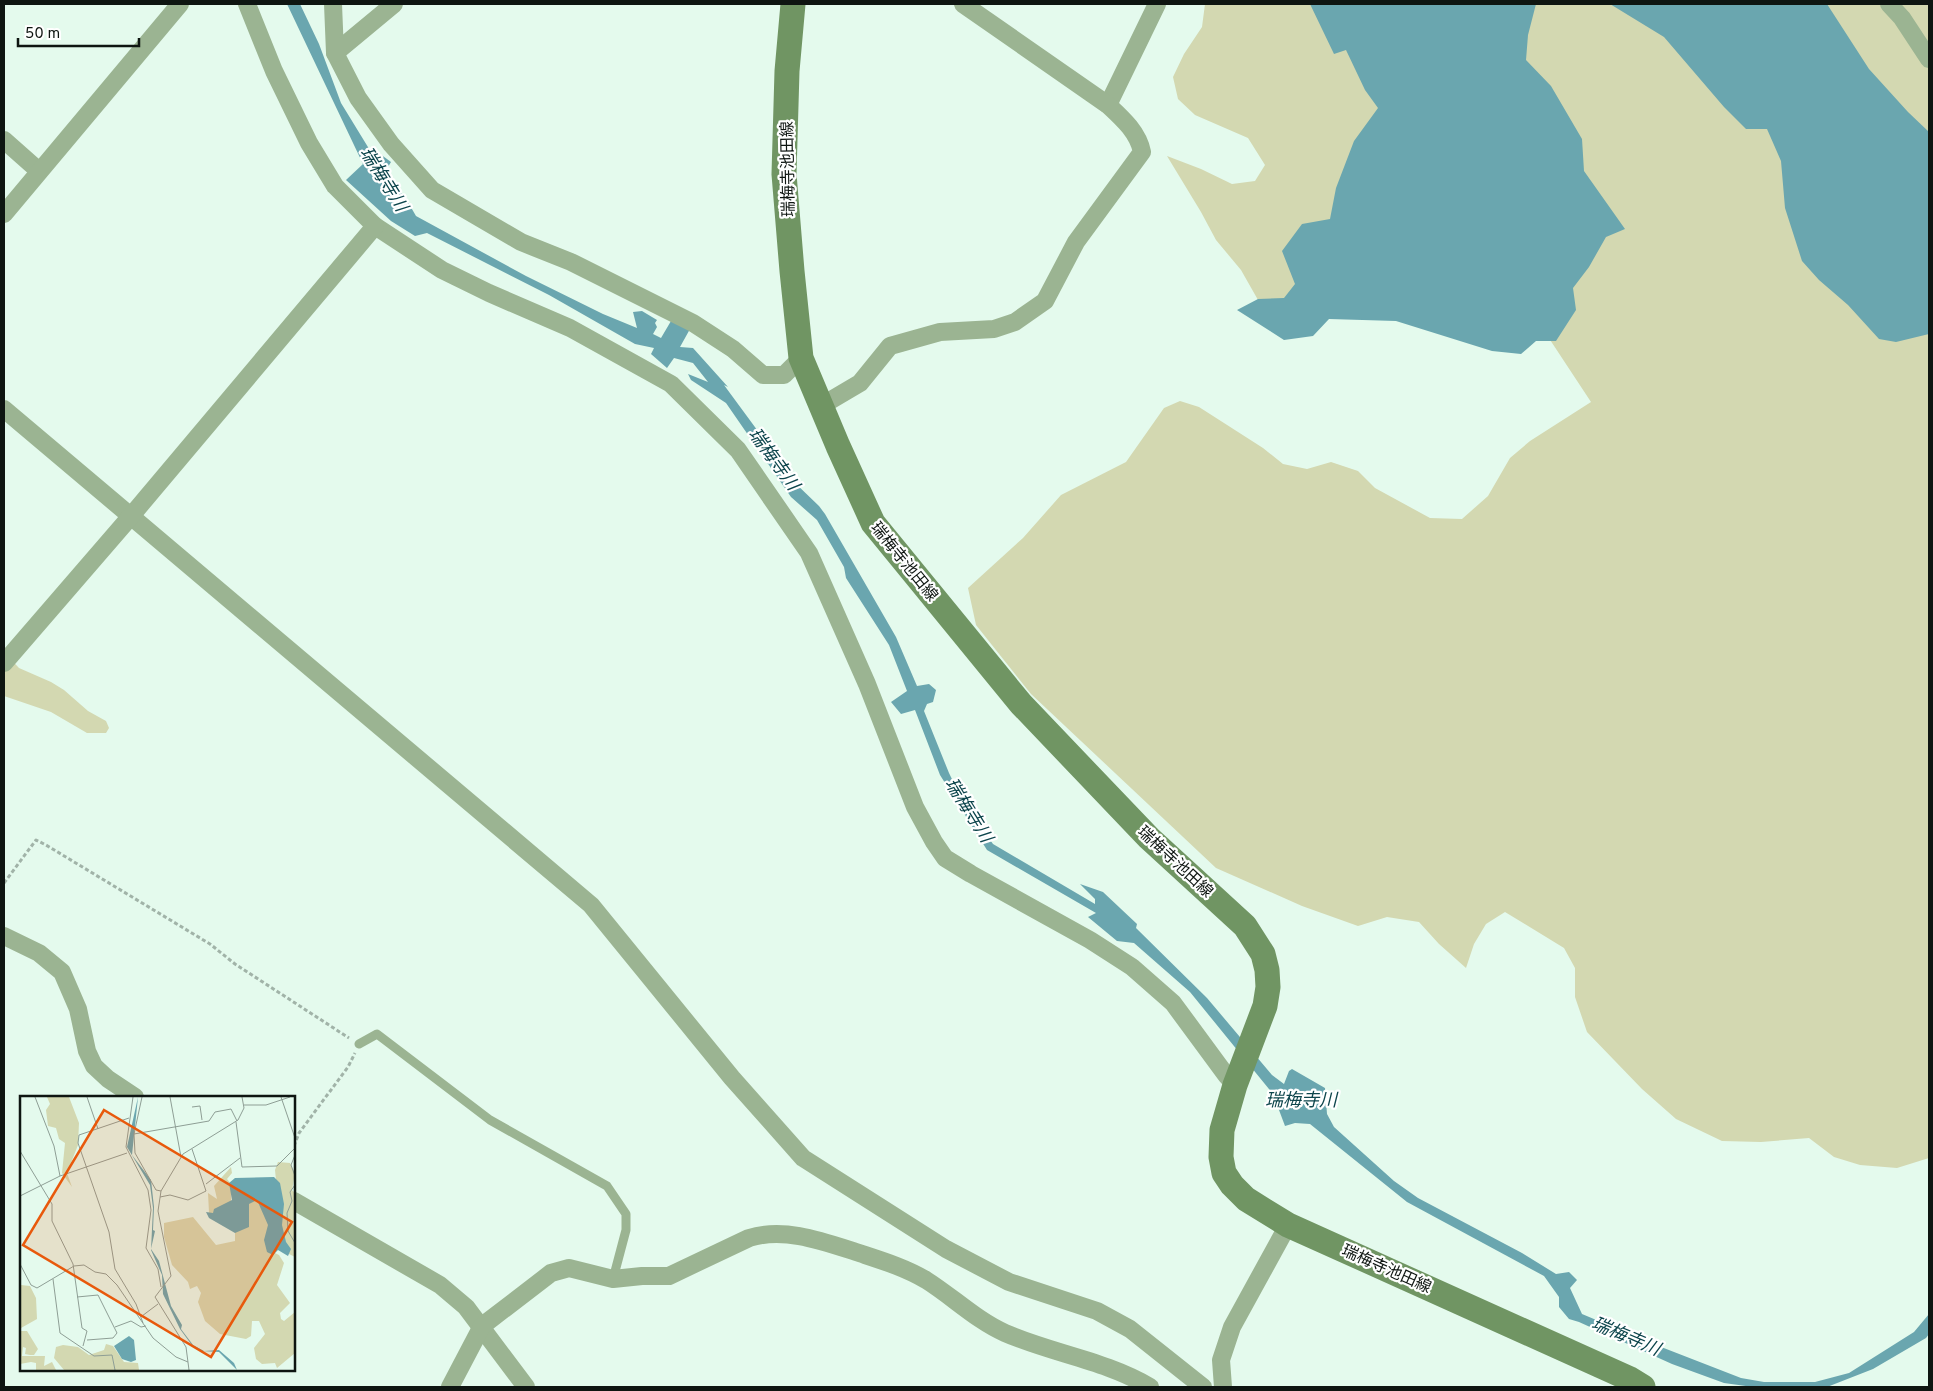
<svg xmlns="http://www.w3.org/2000/svg" width="1933" height="1391" font-family="Overpass,'Noto Sans JP',sans-serif">
  <style>
    .green { fill: #d3d8b1 }
    .water { fill: #6aa6af }
    .lines { fill: none; stroke-linecap: round; stroke-linejoin: round }
    .path { stroke: #a1b3a8; stroke-width: 3; stroke-dasharray: 4 2.5; stroke-linecap: butt }
    .lane { stroke: #9bb492; stroke-width: 9 }
    .street { stroke: #9bb492; stroke-width: 18 }
    .secondary { stroke: #709563; stroke-width: 25 }
    .labels { text-anchor: middle; stroke-width: 4.5; stroke-linejoin: round; paint-order: stroke }
    .street-label { font-size: 16px; fill: #0e1511; stroke: #fff }
    .water-label { font-size: 18px; font-style: italic; fill: #0d454c; stroke: #fff }
    .inset-road { fill: none; stroke: #8e9e95; stroke-width: 1 }
    .view { fill: #e8590c; fill-opacity: 0.15; stroke: #e8590c; stroke-width: 2.5 }
    .inset-edge { fill: none; stroke: #0e1511; stroke-width: 2.5 }
  </style>
  <rect width="100%" height="100%" fill="#e4faed"/>
  <g class="green">
    <path d="M1205,4H1318L1374,74L1384,123L1297,295L1262,307L1241,270L1216,240L1201,212L1167,156L1201,169L1232,184L1255,181L1265,165L1248,138L1195,115L1178,99L1173,77L1184,54L1202,27Z"/>
    <path d="M1520,4H1648L1780,108L1929,309V1158L1897,1168L1860,1165L1834,1157L1809,1138L1761,1142L1722,1141L1676,1119L1642,1089L1587,1032L1575,997V968L1564,948L1505,912L1486,924L1474,944L1466,968L1439,944L1419,922L1387,917L1358,926L1302,906L1216,868L1031,694L976,625L968,588L1023,538L1061,495L1126,462L1164,408L1180,401L1199,407L1263,448L1283,464L1307,469L1331,462L1358,471L1375,488L1430,518L1462,519L1488,496L1510,458L1530,441L1591,402L1533,314L1501,37Z"/>
    <path d="M1814,4H1929V149Z"/>
    <path d="M4,652L19,668L51,682L64,690L88,711L106,721L109,728L106,733H87L51,712L4,696Z"/>
  </g>
  <g class="water">
    <path d="M287,4H300L319,44L341,103L371,152L376,151L391,162L385,172L391,183L405,197L416,216L526,276L603,314L637,328L633,312L642,311L657,320L655,323L657,327L653,334L661,338L671,321L690,329L680,347L693,348L728,387L724,385L763,438L792,480L819,506L825,514L896,637L917,686L929,684L936,690L933,702L927,704L924,711L949,773L962,800L993,844L1095,904V899L1080,884L1103,892L1137,924L1136,928L1207,998L1272,1075L1284,1084L1289,1071L1292,1069L1325,1088L1327,1114L1334,1127L1394,1181L1418,1198L1522,1253L1556,1274L1569,1272L1577,1280L1570,1288L1582,1314L1656,1345L1741,1378L1764,1382H1815L1849,1373L1914,1332L1929,1314V1334L1926,1338L1873,1369L1827,1387H1753L1724,1383L1672,1364L1579,1322L1569,1319L1559,1307V1297L1544,1276L1407,1202L1310,1124L1295,1123L1285,1126L1273,1094L1190,992L1134,943L1117,941L1088,917L1096,913L987,850L940,775L915,710L901,714L891,702L907,691L889,645L846,578L844,567L817,520L791,497L726,403L691,380L688,374L708,382L693,363L674,358L667,368L651,354L654,348L635,344L549,295L427,233L415,236L391,221L346,180L363,164Z"/>
    <path d="M1310,4H1536L1528,35L1526,60L1551,86L1582,139L1584,171L1625,229L1606,237L1589,267L1573,288L1576,310L1556,341H1536L1521,354L1492,351L1396,321L1329,319L1313,336L1284,340L1237,310L1258,299L1284,298L1295,284L1282,251L1302,224L1330,219L1336,188L1354,141L1378,108L1365,90L1346,50L1334,54Z"/>
    <path d="M1610,4H1827L1869,69L1908,112L1929,132V334L1896,342L1879,339L1848,305L1819,280L1802,261L1785,208L1781,161L1767,129H1746L1724,107L1664,37Z"/>
  </g>
  <g class="lines">
    <g class="path">
      <path d="M4,883L36,840L46,845L210,944L235,964L349,1038"/>
      <path d="M294,1146L299,1133L348,1067L355,1053"/>
    </g>
    <path class="lane" d="M359,1044L377,1034L490,1120L607,1186L626,1214V1230L613,1279"/>
    <g class="street">
      <path d="M247,4L274,71L309,143L335,186L375,226L442,270L489,293L570,328L671,384L738,450L809,553L867,684L915,807L934,842L945,858L971,874L1090,940L1132,967L1173,1003L1226,1075L1235,1085"/>
      <path d="M333,4L335,53L358,98L391,144L432,190L521,242L571,262L693,323L733,349L763,375H784L801,358"/>
      <path d="M1889,4L1902,18L1929,59"/>
      <path d="M335,53L394,4"/>
      <path d="M1108,105L1157,4"/>
      <path d="M4,140L39,171"/>
      <path d="M4,214L180,4"/>
      <path d="M821,406L860,383L890,346L940,332L994,329L1015,322L1045,301L1076,242L1142,152C1138,132 1122,118 1108,105L963,4"/>
      <path d="M4,409L591,905L732,1078L803,1158L946,1249L1009,1282L1097,1311L1130,1329L1203,1387"/>
      <path d="M4,663L131,516L375,226"/>
      <path d="M4,936L39,953L62,972L78,1009L87,1051L94,1066L108,1079L135,1097"/>
      <path d="M294,1201L440,1285L466,1307L526,1387"/>
      <path d="M450,1387L482,1326L551,1273L569,1268L613,1279L642,1276H669L749,1238C784,1227 822,1241 856,1252C880,1260 904,1267 926,1280C953,1297 976,1320 1005,1333C1053,1354 1104,1360 1150,1387"/>
      <path d="M1223,1387L1221,1360L1232,1327L1288,1225"/>
    </g>
    <path class="secondary" d="M793,4L787,71L784,174L792,271L801,358L838,446L873,523L1021,704L1149,838L1245,926L1263,954L1267,970L1268,987L1265,1006L1235,1085L1222,1130L1221,1157L1224,1173L1232,1185L1246,1199L1288,1225L1630,1379L1643,1387"/>
  </g>
  <g class="labels">
    <g class="street-label">
      <text transform="translate(787 169) rotate(-91)" y="6">瑞梅寺池田線</text>
      <text transform="translate(905 561) rotate(51)" y="6">瑞梅寺池田線</text>
      <text transform="translate(1176 861) rotate(43)" y="6">瑞梅寺池田線</text>
      <text transform="translate(1387 1268) rotate(24)" y="6">瑞梅寺池田線</text>
    </g>
    <g class="water-label">
      <text transform="translate(384 179) rotate(58)" y="6">瑞梅寺川</text>
      <text transform="translate(774 459) rotate(54)" y="6">瑞梅寺川</text>
      <text transform="translate(969 810) rotate(58)" y="6">瑞梅寺川</text>
      <text x="1301" y="1106">瑞梅寺川</text>
      <text transform="translate(1626 1336) rotate(23)" y="6">瑞梅寺川</text>
    </g>
  </g>
  <g transform="translate(20 1096)">
    <rect width="275" height="275" fill="#e4faed"/>
    <path d="M27,1H49L59,27L58,49L47,77L52,91L42,77L45,47L39,43L36,32L28,30L26,14L30,8ZM258,66L270,67L275,77L272,94L275,97V161L267,157L261,134L255,74ZM211,71L212,77L207,83L211,88V106L193,118L189,117L188,97L197,103L194,90ZM235,101L242,105L251,128L249,154L259,159L264,167L257,189L270,207L260,217L261,223L264,225L275,216V257L257,272L255,267L242,268L236,263L234,252L245,238L239,225H232L231,240L226,243L200,238L185,225L178,206L181,197L177,190L170,193L168,186L152,169L144,141V127L173,121L196,149L215,145V133L228,105ZM1,189L10,190L16,202L17,223L1,232ZM0,235H7L18,253L14,259H10L5,258L6,252L3,251L2,260H25L24,270L32,266L36,274H16V267L11,266L0,268ZM86,248L93,250L104,266L118,267L119,274H44L34,262L36,251L43,249L58,251L69,259L84,254Z" fill="#d3d8b1"/>
    <path d="M118,1L112,59L131,84L134,111L133,134L135,135L131,153L139,165L151,210L162,229L161,233L173,249L184,255L199,254L214,267L217,274L199,256L181,255L171,248L160,233L143,198L142,179L131,154L133,112L130,89L107,51ZM254,81L260,87L264,108L262,129L266,146L271,153L268,160L258,154L253,159L247,156L244,144L248,129L237,104L229,108V131L215,137L189,122L186,116L193,117L194,113L212,104L209,87L215,82ZM109,240L114,244L116,264L111,266L102,263L94,250Z" fill="#6aa6af"/>
    <path class="inset-road" d="M15,1L34,50L40,80M67,1L78,33M113,1L106,51L128,94L131,114L126,152L138,173L141,191M122,1L114,38L115,57L136,94L141,95M150,1L161,61M261,1L275,42M224,9H246L270,1M172,11L180,10L182,24M109,22L59,39L58,47L89,136L95,173L116,208L123,227M216,26L222,71L257,70L275,52M114,38L189,25L195,16L211,13L217,25M0,55L32,108V125L53,168L62,232L67,235L63,250M275,59L271,69L275,80M186,88L220,62M275,89L270,96L272,105L267,117L268,135L275,147M0,100L40,80L107,57M140,101L150,99L168,104L186,95L172,53M0,168L11,189L17,192L54,170L64,169L75,176L86,178L97,189L133,242L156,261L168,266M33,183L40,237L74,260L92,259L95,274M57,201L78,199L97,237L93,242L67,244M122,220L138,208M95,231L111,225L121,231L126,230M169,274L166,251L135,201L151,180L138,115L141,95L163,58L218,24L224,12L222,1"/>
    <path class="view" d="M84,14L272,126L191,261L3,149Z"/>
    <rect width="275" height="275" class="inset-edge"/>
  </g>
  <rect width="1933" height="1391" fill="none" stroke="#0e1511" stroke-width="10"/>
  <path d="M18 38v8h121v-8" fill="none" stroke="#0e1511" stroke-width="2.5"/>
  <text x="25" y="38" font-size="15" fill="#0e1511" stroke="#ffffff" stroke-width="4" paint-order="stroke">50 m</text>
</svg>
